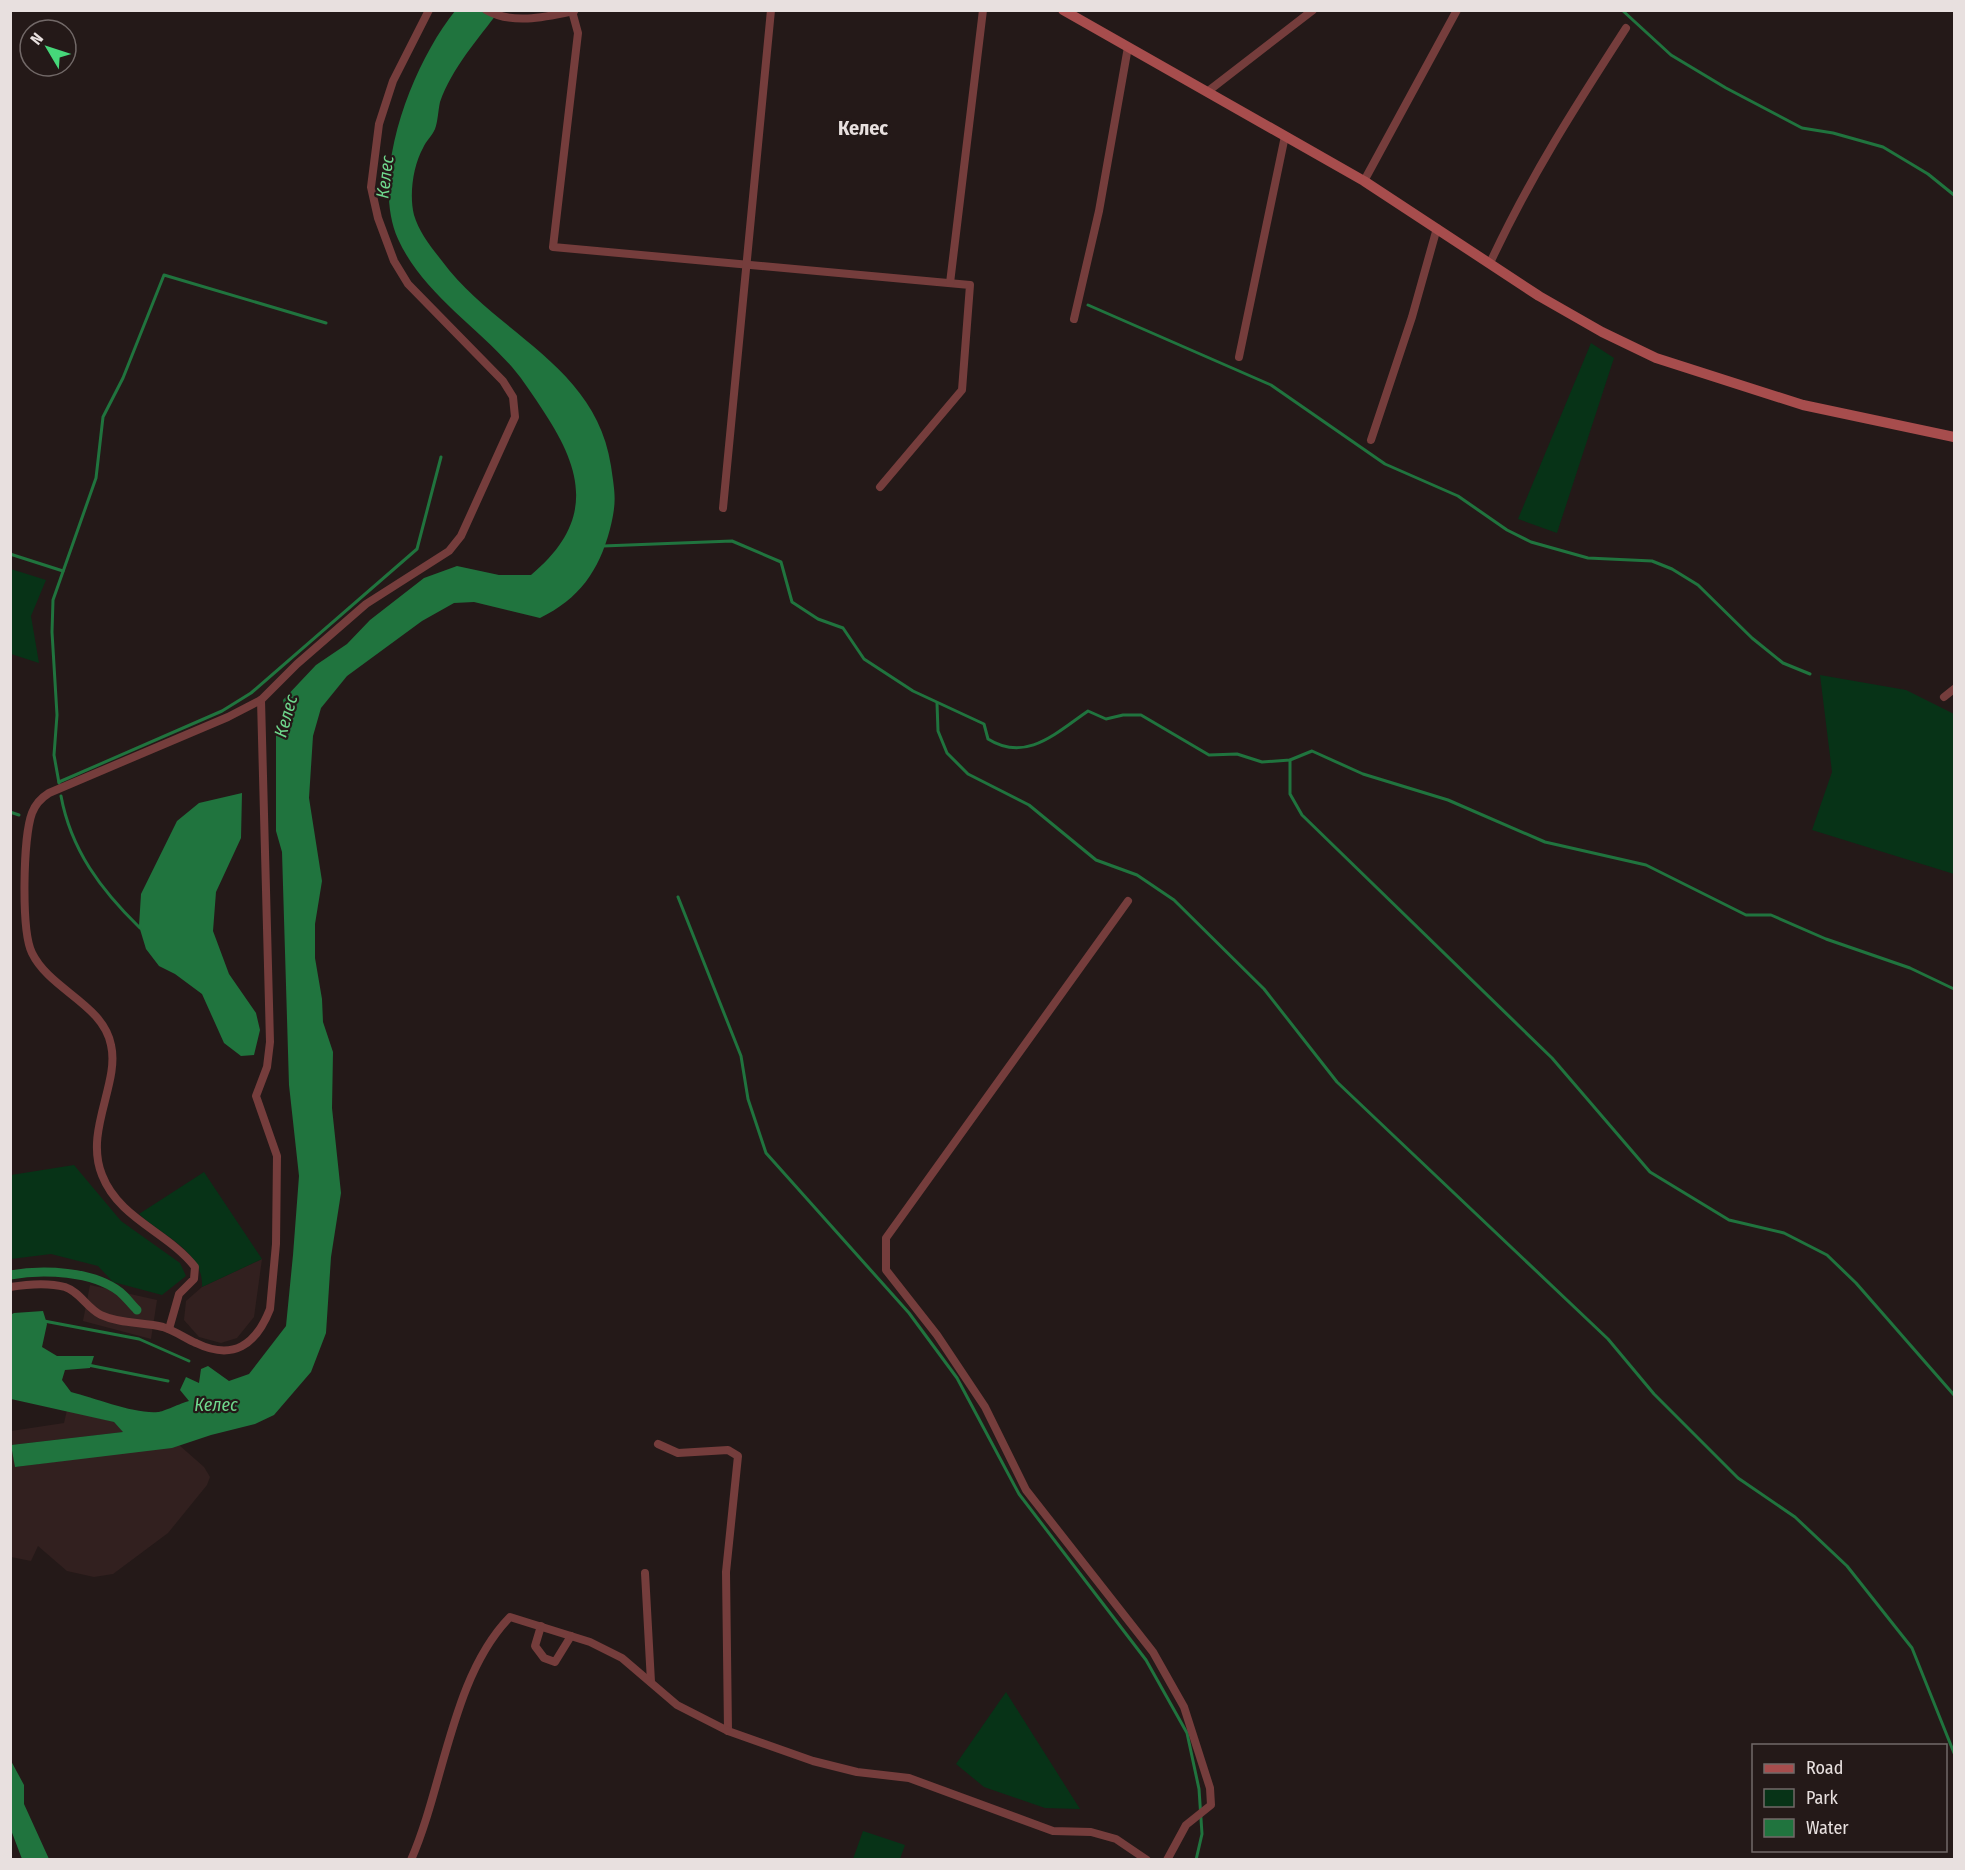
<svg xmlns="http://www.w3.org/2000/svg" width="1965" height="1870" font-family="'Fira Sans Condensed',sans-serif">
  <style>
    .built { fill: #32201f }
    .green { fill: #073317 }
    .water { fill: #20743e }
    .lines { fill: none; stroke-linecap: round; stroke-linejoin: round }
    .stream { stroke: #20743e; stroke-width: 3 }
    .canal { stroke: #20743e; stroke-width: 9 }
    .minor { stroke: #753d3c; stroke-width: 8 }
    .secondary { stroke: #a74d4d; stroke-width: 10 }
    .labels { text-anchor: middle; stroke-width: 4.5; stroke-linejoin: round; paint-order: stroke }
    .water-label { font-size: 18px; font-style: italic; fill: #6fd88d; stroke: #241918 }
    .quarter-label { font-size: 20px; font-weight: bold; fill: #e8e0df; stroke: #241918 }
  </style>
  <rect width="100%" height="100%" fill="#241918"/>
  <g class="built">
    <path d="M262,1259L254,1317L237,1338L221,1343L199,1337L184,1320L186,1301L202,1287Z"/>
    <path d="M90,1285L157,1300L151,1339L83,1321Z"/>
    <path d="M67,1410L114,1422L124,1432L11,1445L16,1467L179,1445L204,1467L210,1477L207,1485L168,1533L113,1574L94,1577L67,1571L38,1546L31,1561L11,1557V1431L64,1423Z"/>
  </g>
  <g class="green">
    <path d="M1591,343L1614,358L1557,533L1518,519Z"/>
    <path d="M11,569L46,580L31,616L39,663L11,654Z"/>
    <path d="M1820,675L1906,690L1954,714V874L1812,830L1832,772Z"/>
    <path d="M74,1165L121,1221L180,1263L186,1276L162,1295L113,1282L98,1266L51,1254L11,1259V1175Z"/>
    <path d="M204,1172L262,1259L202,1287C204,1251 162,1236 139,1214Z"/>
    <path d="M1006,1692L1080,1809L1045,1808L984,1787L956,1764Z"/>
    <path d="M863,1831L905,1845L900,1859H853Z"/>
  </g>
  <g class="water">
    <path d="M455,11H499C478,39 452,68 440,102C438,111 438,121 435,129C432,136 426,141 423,148C413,166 409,195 414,215C419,232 431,247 442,261C497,335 596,365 611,466C615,494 617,501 610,529C599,571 579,599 540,618L474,602L454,603L422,621L347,676L321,708L313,736L309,798L322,881L315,924V958L322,999L323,1022L333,1052L332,1108L341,1193L331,1257L326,1333L311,1372L274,1415L255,1424L211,1435L172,1448L15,1467L11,1445L123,1432L114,1422L11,1399L10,1315L14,1313L43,1311L47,1324L42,1347L57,1356H94L90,1368L65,1370L62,1380L71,1392C95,1398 134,1414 158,1412C163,1412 181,1403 189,1401L180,1390L186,1377L199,1383L201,1369L208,1366L229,1381L249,1374L286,1326L293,1255L299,1176L289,1085L282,852L276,831V736L285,711L283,700L316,665L347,644L370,620L424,578L457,566L499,575H531C593,523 585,474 544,412C534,397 524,381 512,367C475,325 422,292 398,239C369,174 413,63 455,11Z"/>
    <path d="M242,793L241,838L216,892L213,931L229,974L256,1013L260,1030L254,1055L241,1056L224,1043L202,994L175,974L159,966L146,949L139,926L141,894L177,821L199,803Z"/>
    <path d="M10,1759L24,1785V1804L49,1859H22L11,1830Z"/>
  </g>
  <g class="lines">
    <g class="stream">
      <path d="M1622,10L1671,55L1726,88L1802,128L1833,133L1883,147L1928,174L1954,195"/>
      <path d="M1088,305L1271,385L1385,464L1458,496L1507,530L1531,542L1588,558L1652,561L1672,569L1698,585L1752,638L1783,663L1810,674"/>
      <path d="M603,546L732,541L781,562L792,602L818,619L843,628L864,659L913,691L984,724L988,739C1026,763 1056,733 1088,711L1106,719L1123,715H1141L1209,755L1237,754L1262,762L1290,760L1312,751L1363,774L1448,800L1545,842L1646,865L1746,915H1771L1826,939L1910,968L1954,989"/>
      <path d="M10,554L63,571"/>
      <path d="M937,703L938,731L947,753L968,774L1029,805L1096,860L1137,875L1174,900L1264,989L1337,1082L1608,1339L1654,1394L1738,1478L1795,1517L1847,1566L1912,1648L1954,1753"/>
      <path d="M1290,760V794L1302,815L1552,1058L1650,1172L1729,1220L1784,1233L1827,1255L1856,1283L1954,1395"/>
      <path d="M59,782L222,711L251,693L417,549L441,457"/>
      <path d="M59,783L54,755L57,715L52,632L53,600L96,478L103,417L123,378L164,275L326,323"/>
      <path d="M61,796C71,850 101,890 140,928"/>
      <path d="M10,812L19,815"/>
      <path d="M678,897L741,1056L748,1099L766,1153L909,1313L957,1378L1019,1494L1146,1660L1187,1733L1199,1789L1202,1834L1196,1860"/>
      <path d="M44,1321L139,1339L189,1361"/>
      <path d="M88,1365L168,1381"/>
    </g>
    <path class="canal" d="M10,1275C43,1269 93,1271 120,1292C126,1297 131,1304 137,1310"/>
    <g class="minor">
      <path d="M486,10C512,25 546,17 574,11"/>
      <path d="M572,11L578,33L553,247L970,285L962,390L880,487"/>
      <path d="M1207,92L1313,10"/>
      <path d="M1364,181L1457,10"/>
      <path d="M1490,263C1530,177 1575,107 1626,28"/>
      <path d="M950,283L983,10"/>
      <path d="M1074,319L1099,211L1128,47"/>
      <path d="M1239,357L1285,136"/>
      <path d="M1371,440L1412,317L1437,228"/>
      <path d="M723,508L771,10"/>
      <path d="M1944,697L1954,689"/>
      <path d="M1128,901L886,1238V1270L937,1335L985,1407L1026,1490L1153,1652L1184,1707L1210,1788L1211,1805L1186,1825L1167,1860"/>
      <path d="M10,1287C28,1284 47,1282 65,1287C80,1292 87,1308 101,1315C120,1324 143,1322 163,1327C175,1331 185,1338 196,1343C233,1361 256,1345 270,1309L276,1244L277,1156L256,1096L267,1067L270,1042L261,700"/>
      <path d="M169,1329L179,1294L194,1279L195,1267C168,1232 119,1219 102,1175C84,1131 120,1083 111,1045C103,1004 50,990 32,953C21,931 23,837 32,813C35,805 41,798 49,793L228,717L261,700L297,664L366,604L449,551L461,536L515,417L513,397L503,381L408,284L394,261L378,218L371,187L379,124L393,81L429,10"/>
      <path d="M658,1444L678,1453L728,1450L738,1456L726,1572L728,1731"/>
      <path d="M645,1573L651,1682"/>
      <path d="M541,1626L535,1646L544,1658L555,1662L571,1636"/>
      <path d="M411,1860C444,1785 452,1676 510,1617L590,1642L622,1658L677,1705L728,1731L813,1761L857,1772L909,1778L1053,1831L1091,1832L1116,1839L1147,1860"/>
    </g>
    <path class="secondary" d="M1063,10L1364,181L1539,296L1602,332L1656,358L1803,405L1954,437"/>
  </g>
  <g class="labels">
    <g class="water-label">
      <text transform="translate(385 177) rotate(-83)" y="6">Келес</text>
      <text transform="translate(286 716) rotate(-74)" y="6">Келес</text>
      <text x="216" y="1411">Келес</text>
    </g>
    <g class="quarter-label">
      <text x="863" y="135">Келес</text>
    </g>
  </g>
  <rect width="1965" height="1870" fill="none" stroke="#e8e0df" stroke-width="24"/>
  <rect x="1752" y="1744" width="195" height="108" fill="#241918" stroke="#726968" stroke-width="1.5"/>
  <rect x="1764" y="1764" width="30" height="9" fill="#a74d4d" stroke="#726968" stroke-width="1.5"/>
  <text x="1806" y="1774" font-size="18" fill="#e8e0df">Road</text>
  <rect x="1764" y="1789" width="30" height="18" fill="#073317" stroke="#726968" stroke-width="1.5"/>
  <text x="1806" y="1804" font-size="18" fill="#e8e0df">Park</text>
  <rect x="1764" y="1819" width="30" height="18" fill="#20743e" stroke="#726968" stroke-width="1.5"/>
  <text x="1806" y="1834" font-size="18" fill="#e8e0df">Water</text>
  <g transform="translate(48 48) rotate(309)"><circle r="28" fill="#241918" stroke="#726968" stroke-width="1.5"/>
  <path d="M0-4.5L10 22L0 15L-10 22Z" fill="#46d77a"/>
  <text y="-9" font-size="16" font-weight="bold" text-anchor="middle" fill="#e8e0df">N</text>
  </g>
</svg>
